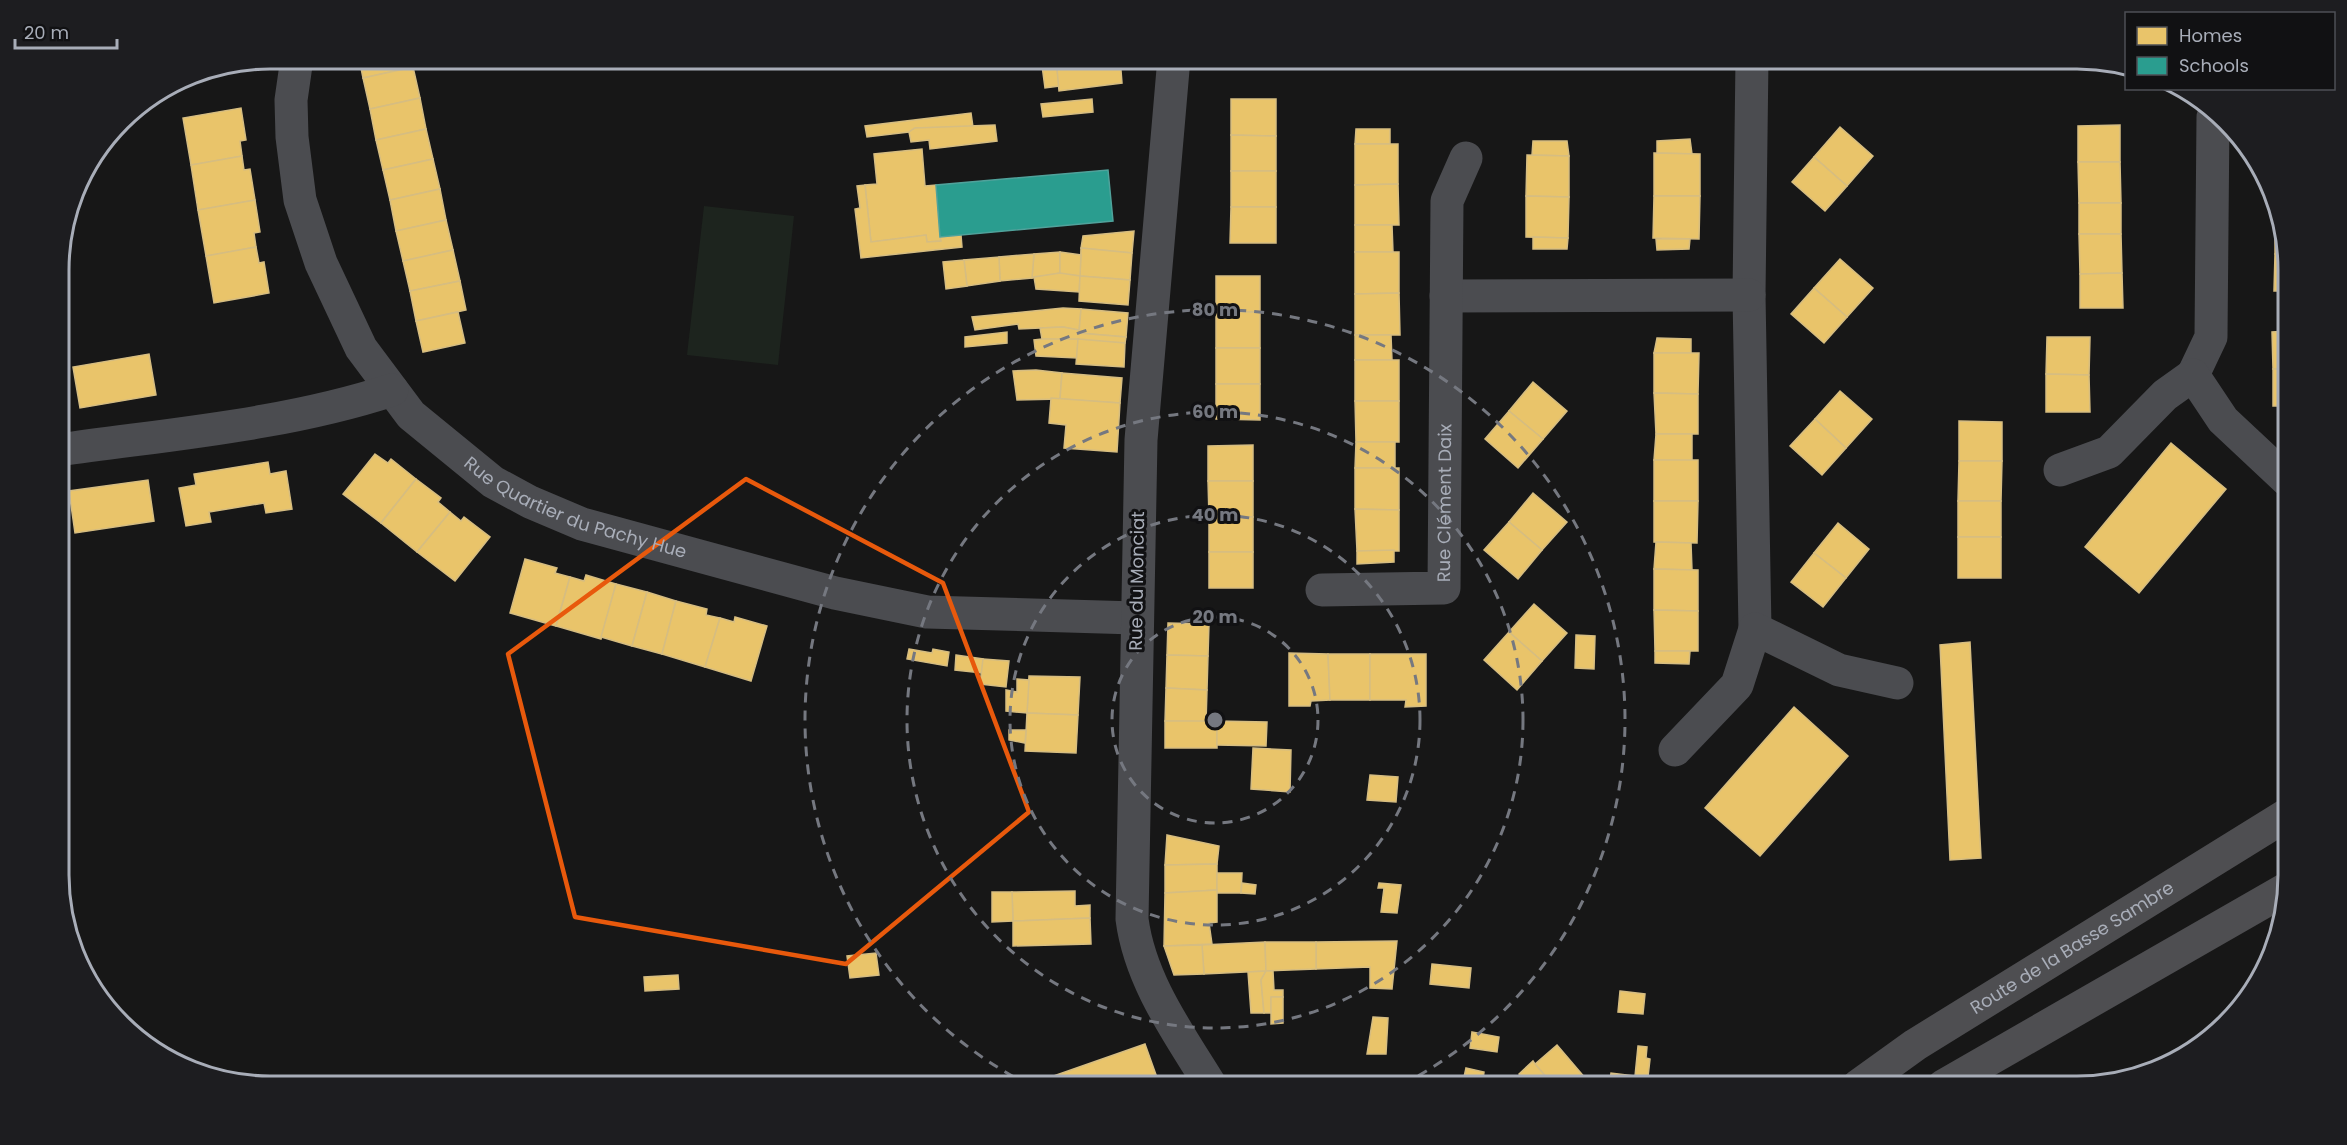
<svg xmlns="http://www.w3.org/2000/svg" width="2347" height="1145" font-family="Poppins,sans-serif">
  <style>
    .green { fill: #1d241e }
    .homes { fill: #e9c46a; stroke: #d6bd81; stroke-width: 1.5 }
    .schools { fill: #2a9d8f; stroke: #50a29b; stroke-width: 1.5 }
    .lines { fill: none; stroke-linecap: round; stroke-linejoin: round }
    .street { stroke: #4b4c50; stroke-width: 33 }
    .highway { stroke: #4e4e51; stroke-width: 33 }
    .marked { fill: none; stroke: #e8590c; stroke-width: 4.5; stroke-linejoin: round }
    .ring { fill: none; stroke: #757880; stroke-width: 3; stroke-dasharray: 10 8 }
    .labels { text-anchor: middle; stroke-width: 6; stroke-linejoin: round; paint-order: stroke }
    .street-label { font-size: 18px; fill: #a8adb8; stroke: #111113 }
    .rim { fill: none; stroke: #a8adb8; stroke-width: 3 }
    .centre { fill: #757880; stroke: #111113; stroke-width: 3 }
    .ring-label { font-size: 18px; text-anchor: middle; font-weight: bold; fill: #757880; stroke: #111113; stroke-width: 6; stroke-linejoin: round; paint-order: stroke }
  </style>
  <rect width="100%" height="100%" fill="#171717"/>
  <path class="green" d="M704,206L794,216L778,365L687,355Z"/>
  <g class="homes">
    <path d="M359,58H411L413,67L363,78Z"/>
    <path d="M1041,58H1056L1059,86L1045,88Z"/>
    <path d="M1056,58H1120L1122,83L1059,91Z"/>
    <path d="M413,67L420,98L370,109L363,78Z"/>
    <path d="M420,98L426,129L376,140L370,109Z"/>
    <path d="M1092,99L1093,112L1043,117L1041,104Z"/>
    <path d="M1231,99H1276V136L1231,135Z"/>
    <path d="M241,108L246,140L240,141L242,156L191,165L183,118Z"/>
    <path d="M971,113L973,127L915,128L909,132L867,137L865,126Z"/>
    <path d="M995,125L997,141L930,149L929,140L911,142L909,132L915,128Z"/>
    <path d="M2120,125V162H2078V126Z"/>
    <path d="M1840,127L1873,156L1847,186L1814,157Z"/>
    <path d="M426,129L433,159L383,170L376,140Z"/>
    <path d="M1356,129H1390V144H1355Z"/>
    <path d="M1231,135L1276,136V171H1231Z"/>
    <path d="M1690,139L1692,154L1657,153V141Z"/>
    <path d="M1533,141H1567L1569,156L1532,155Z"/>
    <path d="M1355,144H1398V184L1355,185Z"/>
    <path d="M922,149L925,186L936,185L941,241L927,242L926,235L871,242L865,185L877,184L874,154Z"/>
    <path d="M1654,153L1700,154V196H1654Z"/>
    <path d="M1527,155L1569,156V197L1526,196Z"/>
    <path d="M242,156L244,170L250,169L255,200L198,210L191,165Z"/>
    <path d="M1814,157L1847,186L1825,211L1792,182Z"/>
    <path d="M433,159L440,189L390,200L383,170Z"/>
    <path d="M2078,162H2120L2121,203H2079Z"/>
    <rect x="1231" y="171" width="45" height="36"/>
    <path d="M1398,184L1399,225H1355V185Z"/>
    <path d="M865,185L871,242L926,235L927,242L941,241L940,237L961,235L962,247L861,258L855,209L860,208L857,186Z"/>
    <path d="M440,189L446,220L396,231L390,200Z"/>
    <path d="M1526,196L1569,197L1568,238L1526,237Z"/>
    <path d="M1654,196H1700L1699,239L1653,238Z"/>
    <path d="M255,200L260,232L254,233L256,247L206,256L198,210Z"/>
    <rect x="2079" y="203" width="42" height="31"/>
    <path d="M1231,207H1276V243H1230Z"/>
    <path d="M2275,217L2287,243V254H2275Z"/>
    <path d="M446,220L453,250L403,261L396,231Z"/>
    <path d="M1355,225H1392L1393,252H1355Z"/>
    <path d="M1134,231L1132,253L1081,248L1083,236Z"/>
    <path d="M2079,234H2121L2122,273L2080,274Z"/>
    <path d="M1533,237L1568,238L1567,249H1533Z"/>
    <path d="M1656,239H1690L1689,249L1657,250Z"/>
    <path d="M256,247L259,263L264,262L269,293L214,303L206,256Z"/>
    <path d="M1081,248L1132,253L1130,280L1080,276Z"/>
    <path d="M453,250L460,281L410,291L403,261Z"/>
    <path d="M1060,252V273L1032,278L1034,254Z"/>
    <path d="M1060,252L1081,255L1080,276L1060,274Z"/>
    <path d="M1355,252H1399V293L1355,294Z"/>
    <path d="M1034,254L1032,278L1000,281L999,257Z"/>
    <path d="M2275,254H2287V291H2274Z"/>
    <path d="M999,257L1000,281L967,286L964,260Z"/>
    <path d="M1840,259L1873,288L1847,317L1814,288Z"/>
    <path d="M964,260L967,286L946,289L943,262Z"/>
    <path d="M1060,273L1080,276L1079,292L1036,289L1034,277Z"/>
    <path d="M2122,273L2123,308H2080V274Z"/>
    <path d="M1080,276L1130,280L1128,305L1079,301Z"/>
    <rect x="1216" y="276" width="44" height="36"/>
    <path d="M460,281L466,310L416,321L410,291Z"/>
    <path d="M1814,288L1847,317L1824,343L1791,314Z"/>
    <path d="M1399,293L1400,335H1355V294Z"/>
    <path d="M1063,308L1081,309L1079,330L1063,327L1019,329L1018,324L975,330L972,317Z"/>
    <path d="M1081,309L1128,313L1126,337L1079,333Z"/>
    <path d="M458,312L465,343L423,352L416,321Z"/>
    <rect x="1216" y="312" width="44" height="36"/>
    <path d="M1063,327L1079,330V333L1126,337L1125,343L1042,339L1040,328Z"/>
    <path d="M2287,331V369H2273L2272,332Z"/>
    <path d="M1007,332V343L965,347V337Z"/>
    <path d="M1355,335H1391L1392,360H1355Z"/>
    <path d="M2047,337H2090L2089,375L2046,374Z"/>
    <path d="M1657,338L1691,339V353H1654Z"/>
    <path d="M1042,339H1078L1077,358L1036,356L1034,340Z"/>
    <path d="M1078,339L1125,343L1124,367L1076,364Z"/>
    <rect x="1216" y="348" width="44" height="36"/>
    <path d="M1654,353H1699L1698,394L1654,393Z"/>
    <path d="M149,354L156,395L80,408L73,367Z"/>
    <rect x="1355" y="360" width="44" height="41"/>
    <rect x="2273" y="369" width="14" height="37"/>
    <path d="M1036,370L1062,373L1060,399L1017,400L1013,371Z"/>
    <path d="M1062,373L1122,378L1120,403L1060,399Z"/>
    <path d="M2046,374L2089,375L2090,412H2046Z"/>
    <path d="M1533,382L1567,411L1543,439L1509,411Z"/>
    <path d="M1216,384H1260V420L1216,419Z"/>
    <path d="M1840,391L1872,419L1846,448L1815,419Z"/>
    <path d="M1654,393L1698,394V434H1656Z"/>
    <path d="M1051,398L1120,403L1117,452L1064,448L1066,425L1049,423Z"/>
    <path d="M1355,401H1399V442H1356Z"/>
    <path d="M1509,411L1543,439L1518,468L1485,439Z"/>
    <path d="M1815,419L1846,448L1822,475L1790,446Z"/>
    <path d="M1959,421L2002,422V461H1959Z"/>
    <path d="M1656,434H1692V461L1654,460Z"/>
    <path d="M1356,442H1395V468H1355Z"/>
    <path d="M2171,443L2226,489L2139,593L2085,547Z"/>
    <path d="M1253,445V481H1208V446Z"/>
    <path d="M375,454L388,463L391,459L416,479L381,523L343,494Z"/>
    <rect x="1654" y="460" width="44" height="41"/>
    <path d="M1959,461H2002L2001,501H1958Z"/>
    <path d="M268,462L270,474L286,471L292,509L266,513L264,503L209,512L211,522L186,526L179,488L196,485L194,474Z"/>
    <path d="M1355,468H1399V510L1355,509Z"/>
    <path d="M416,479L441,498L438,502L450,512L417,552L381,523Z"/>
    <path d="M148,480L154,521L75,533L69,491Z"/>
    <path d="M1208,481H1253V517H1209Z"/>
    <path d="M1533,493L1567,522L1542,550L1509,522Z"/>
    <path d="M1654,501H1698L1697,543L1654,542Z"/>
    <rect x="1958" y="501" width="43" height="36"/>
    <path d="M1355,509L1399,510V551H1357Z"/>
    <path d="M450,512L461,521L464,517L490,537L455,581L417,552Z"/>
    <rect x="1209" y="517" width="44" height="35"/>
    <path d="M1509,522L1542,550L1518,579L1484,550Z"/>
    <path d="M1838,523L1869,549L1846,578L1814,553Z"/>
    <rect x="1958" y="537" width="43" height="41"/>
    <path d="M1656,542L1691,543L1692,570L1654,569Z"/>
    <path d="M1394,550V562L1357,564V551Z"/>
    <rect x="1209" y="552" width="44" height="36"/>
    <path d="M1814,553L1846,578L1823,607L1791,582Z"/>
    <path d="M525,559L557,568L555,573L570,577L556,626L510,613Z"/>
    <path d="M1654,569L1698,570V611L1654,610Z"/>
    <path d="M586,575L616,584L601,639L556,626L570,577L584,581Z"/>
    <path d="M616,584L647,592L632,646L601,637Z"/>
    <path d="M647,592L676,601L662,654L632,646Z"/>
    <path d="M676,601L707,609L706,615L720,618L705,667L662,654Z"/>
    <path d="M1534,604L1567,633L1542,661L1509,632Z"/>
    <path d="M1654,610L1698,611V651H1655Z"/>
    <path d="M735,617L767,626L751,681L705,667L720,618L734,622Z"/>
    <path d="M1168,623L1209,624L1208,656L1167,655Z"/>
    <path d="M1509,632L1542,661L1517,690L1484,660Z"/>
    <path d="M1576,635L1595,636L1594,669L1575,668Z"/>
    <path d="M1970,642L1981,858L1950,860L1940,645Z"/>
    <path d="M909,649L932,653L933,649L949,652L947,666L907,659Z"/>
    <path d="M1655,651H1690L1689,664L1655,663Z"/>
    <path d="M1289,653L1328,654L1330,700L1311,701L1310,706H1289Z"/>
    <path d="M1328,654H1370V700H1330Z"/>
    <path d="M1370,654H1426V706L1405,707L1406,700H1370Z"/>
    <path d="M956,655L983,659L982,673L955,670Z"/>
    <path d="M1167,655L1208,656L1207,690L1166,688Z"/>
    <path d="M983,659L1009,661L1006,687L980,684Z"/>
    <path d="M1029,676L1080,677L1078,715L1027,713Z"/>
    <path d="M1017,679L1029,680L1027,713L1006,711V690L1017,692Z"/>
    <path d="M1166,688L1207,690L1206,722L1165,721Z"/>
    <path d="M1794,707L1848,756L1760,856L1705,808Z"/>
    <path d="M1027,713L1078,715L1076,753L1025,751Z"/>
    <rect x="1165" y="721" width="52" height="27"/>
    <path d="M1217,721L1267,722L1266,746L1217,745Z"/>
    <path d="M1009,730H1026L1025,743L1009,740Z"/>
    <path d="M1253,748L1291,750L1290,792L1251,789Z"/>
    <path d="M1370,775L1398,777L1396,802L1367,800Z"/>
    <path d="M1167,835L1219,846L1217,864L1165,865Z"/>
    <path d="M1217,864V890L1165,893V865Z"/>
    <path d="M1217,873H1242L1241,893H1217Z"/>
    <path d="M1242,883L1256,885L1255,894L1241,893Z"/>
    <path d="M1379,883L1401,885L1397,913L1381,912L1384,888H1378Z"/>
    <path d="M1217,890V922L1209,923L1212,944L1164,946L1165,893Z"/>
    <path d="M1075,891V906L1090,905V918L1013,921L1012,892Z"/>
    <path d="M992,892H1012L1013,921L992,922Z"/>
    <path d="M1090,918L1091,944L1013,946V921Z"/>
    <path d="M1397,941L1392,989L1370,988V967L1316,969V942Z"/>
    <path d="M1265,942L1266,971L1204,974L1202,945Z"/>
    <path d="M1265,942H1316V969L1266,971Z"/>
    <path d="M1202,945L1204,974L1174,975L1164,946Z"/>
    <path d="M876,953L879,975L850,978L847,956Z"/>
    <path d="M1432,964L1471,968L1469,988L1430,984Z"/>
    <path d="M1266,971L1261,980L1264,1013H1251L1248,972Z"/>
    <path d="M1266,971H1273L1274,990H1283V997H1271V1013H1264L1261,980Z"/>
    <path d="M678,975L679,989L645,991L644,977Z"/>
    <path d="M1620,991L1645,994L1643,1014L1618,1012Z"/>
    <path d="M1271,997H1283V1023L1271,1024Z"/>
    <path d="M1373,1017L1388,1018L1386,1054H1367Z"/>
    <path d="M1472,1032L1499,1037L1497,1052L1470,1048Z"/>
    <path d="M1145,1044L1160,1086H1025Z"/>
    <path d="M1557,1045L1592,1086H1554L1535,1064Z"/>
    <path d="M1638,1046L1647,1047L1646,1058L1650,1059L1648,1077L1642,1076L1640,1086H1609L1611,1073L1635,1076Z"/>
    <path d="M1533,1061L1535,1064L1554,1086H1530L1519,1074Z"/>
    <path d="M1466,1068L1484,1072L1482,1086H1462Z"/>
    <path d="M1424,1078L1452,1080L1451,1086H1423Z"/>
  </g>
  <path class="schools" d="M1108,170L1113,221L940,237L936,185Z"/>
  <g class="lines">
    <g class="street">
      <path id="s1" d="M297,58L291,100L292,137L300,200L321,263L361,348L411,415L493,482L530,502L582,524L835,593L927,612L1136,618"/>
      <path d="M1174,58L1141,440L1132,919C1140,981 1179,1034 1211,1086"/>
      <path d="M1752,58L1749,295L1755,629"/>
      <path d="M1446,296L1749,295"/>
      <path d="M2193,375L2211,337L2213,117"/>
      <path d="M59,450C170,434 285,425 392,390"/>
      <path d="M2060,470L2109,452L2165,395L2193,375L2223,420L2287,480"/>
      <path id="s2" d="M1322,590L1444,588L1447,201L1466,158"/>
      <path d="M1675,750L1737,685L1755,629L1839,670L1897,683"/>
    </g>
    <g class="highway">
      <path id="s3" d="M1858,1086L1915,1045L2288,814"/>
      <path d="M1943,1086L2286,889"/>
    </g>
  </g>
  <path class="marked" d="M746,479L943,583L1029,812L846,964L575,917L508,654Z"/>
  <g class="ring">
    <circle cx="1215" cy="720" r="103"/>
    <circle cx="1215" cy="720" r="205"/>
    <circle cx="1215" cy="720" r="308"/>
    <path d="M1029 1085A410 410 0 1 1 1401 1085"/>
  </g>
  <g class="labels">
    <g class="street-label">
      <text dy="6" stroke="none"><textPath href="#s2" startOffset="207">Rue Clément Daix</textPath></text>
      <text dy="6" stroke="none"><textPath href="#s1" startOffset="579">Rue Quartier du Pachy Hue</textPath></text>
      <text transform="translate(1137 581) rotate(-89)" y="6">Rue du Monciat</text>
      <text dy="6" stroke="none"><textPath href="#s3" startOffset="255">Route de la Basse Sambre</textPath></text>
    </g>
  </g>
  <path d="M0 0H2347V1145H0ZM270 69H2077A201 201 0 0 1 2278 270V875A201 201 0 0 1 2077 1076H270A201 201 0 0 1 69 875V270A201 201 0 0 1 270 69Z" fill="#1d1d20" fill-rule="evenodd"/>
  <path class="rim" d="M270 69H2077A201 201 0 0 1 2278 270V875A201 201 0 0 1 2077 1076H270A201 201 0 0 1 69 875V270A201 201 0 0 1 270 69Z"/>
  <circle cx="1215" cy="720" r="9" class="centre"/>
  <g class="ring-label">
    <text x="1215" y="316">80 m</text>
    <text x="1215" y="418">60 m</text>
    <text x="1215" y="521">40 m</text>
    <text x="1215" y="623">20 m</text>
  </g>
  <rect x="2125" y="12" width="210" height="78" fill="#111113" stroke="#4d4f55" stroke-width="1.5"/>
  <rect x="2137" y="27" width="30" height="18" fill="#e9c46a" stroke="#4d4f55" stroke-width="1.5"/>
  <text x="2179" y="42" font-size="18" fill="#a8adb8">Homes</text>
  <rect x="2137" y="57" width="30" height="18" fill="#2a9d8f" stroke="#4d4f55" stroke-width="1.5"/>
  <text x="2179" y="72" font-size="18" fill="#a8adb8">Schools</text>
  <path d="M15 39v9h102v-9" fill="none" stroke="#a8adb8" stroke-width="3"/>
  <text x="24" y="39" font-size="18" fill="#a8adb8" stroke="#111113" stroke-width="4.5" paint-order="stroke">20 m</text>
</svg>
